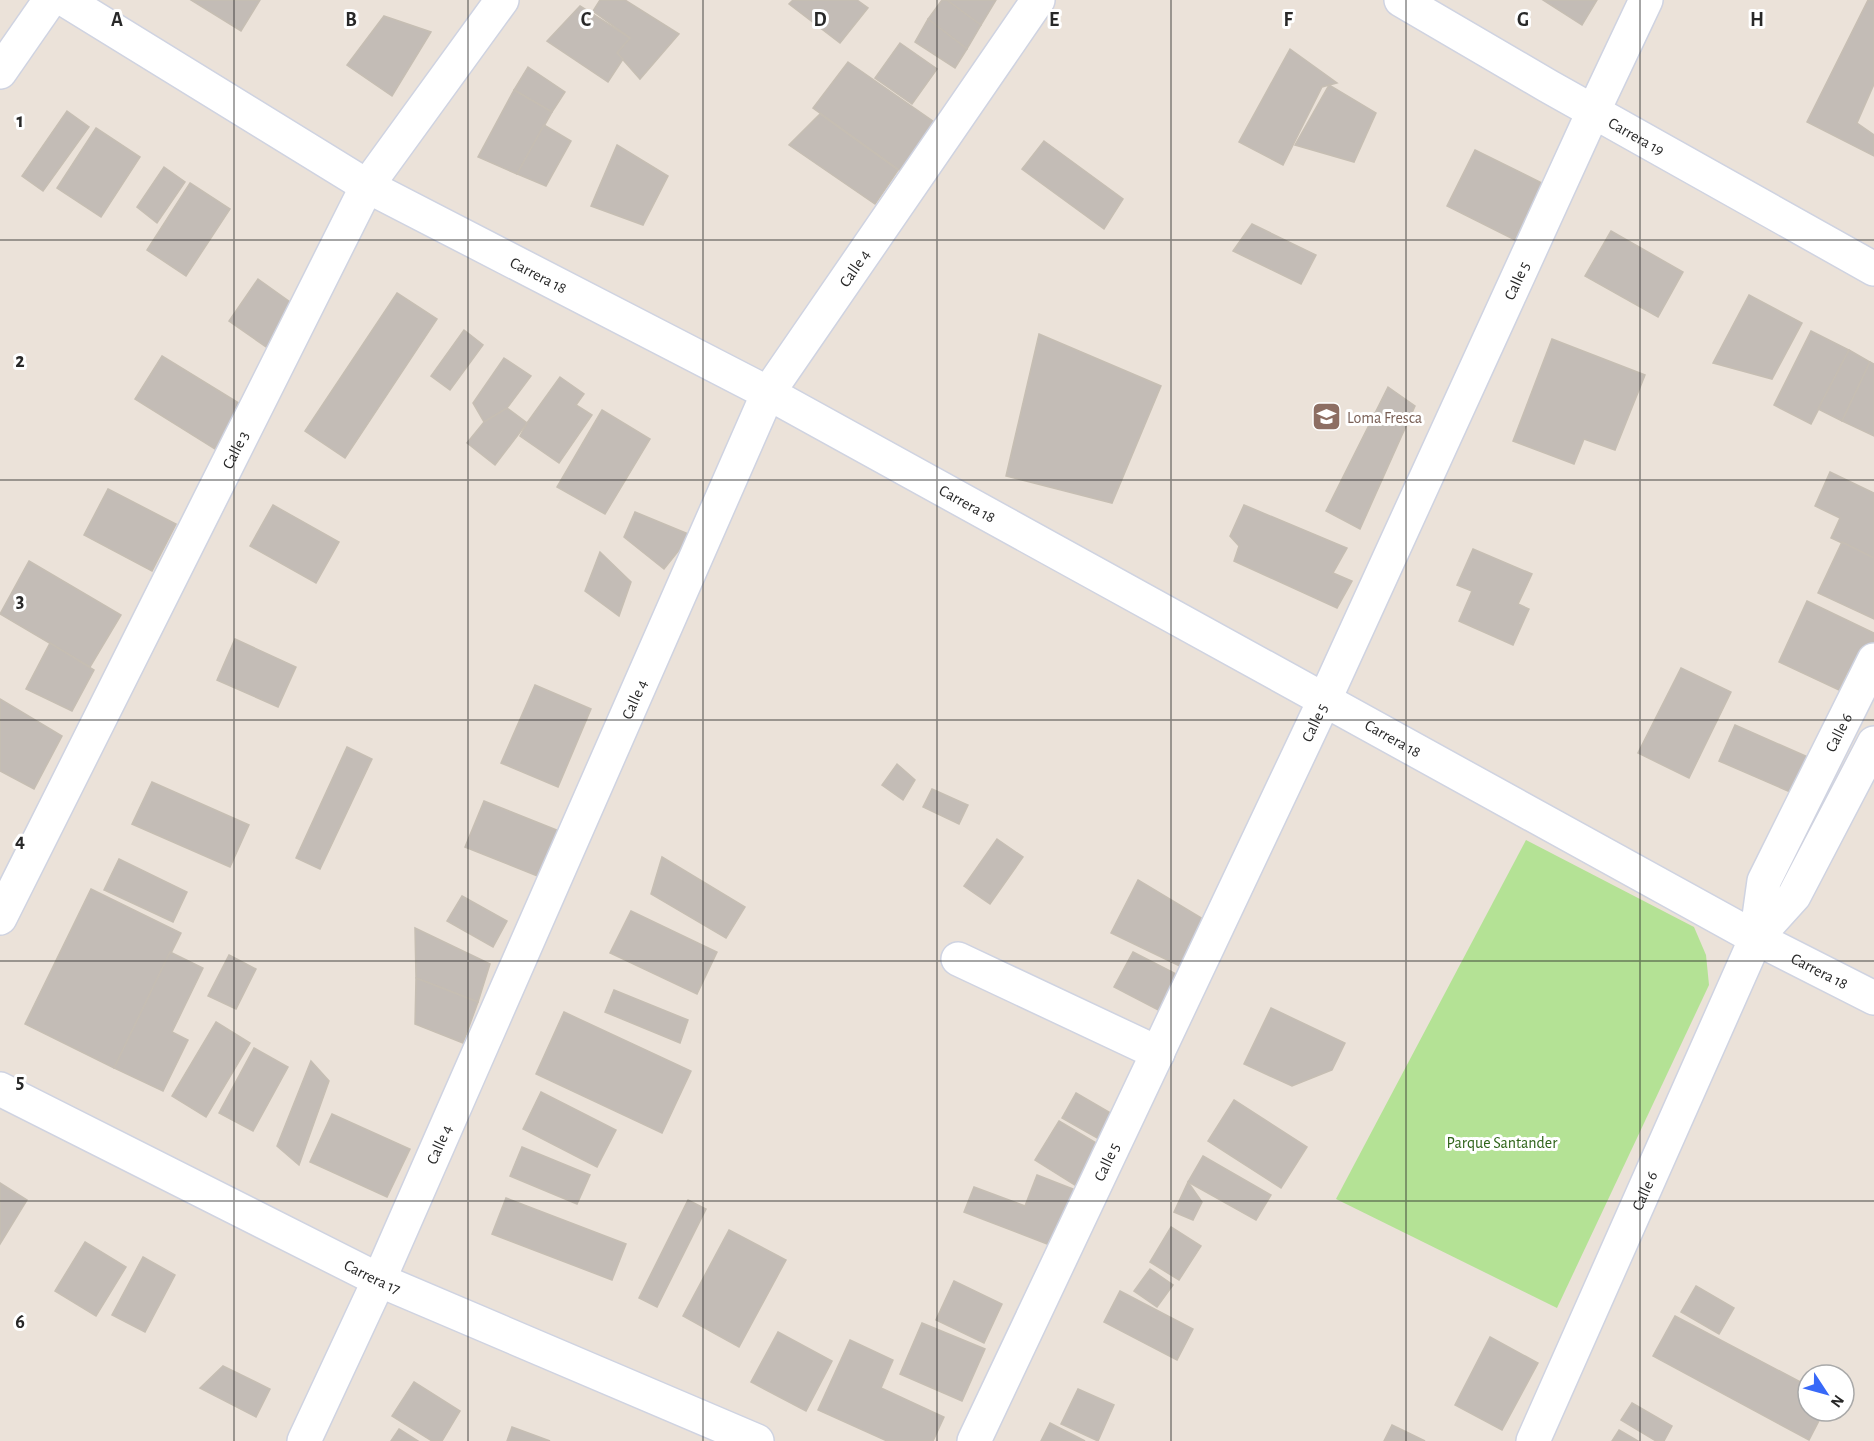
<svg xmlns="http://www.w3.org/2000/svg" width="1874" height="1441" font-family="'Alegreya Sans',sans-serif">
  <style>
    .green { fill: #b4e295 }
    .building { fill: #c3bcb6; stroke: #c6beb3; stroke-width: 1.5 }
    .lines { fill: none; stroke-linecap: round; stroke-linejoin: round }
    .minor-casing { stroke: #cfd3e1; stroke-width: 36 }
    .minor { stroke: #fff; stroke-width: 33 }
    .grid { fill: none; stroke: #282828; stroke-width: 1.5; stroke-opacity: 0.55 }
    .labels { text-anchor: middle; stroke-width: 6; stroke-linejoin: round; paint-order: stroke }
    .street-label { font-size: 16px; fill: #282828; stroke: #fff }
    .education-label { font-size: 16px; fill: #785e54; stroke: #fff; text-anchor: start }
    .park-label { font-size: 16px; fill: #2e6319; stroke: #fff }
    .grid-label { font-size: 20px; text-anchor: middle; font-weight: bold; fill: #282828; stroke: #fff; stroke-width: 6; stroke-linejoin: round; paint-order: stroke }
  </style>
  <rect width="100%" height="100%" fill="#ebe2d9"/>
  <path class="green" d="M1526,840L1694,927L1706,955L1709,985L1557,1308L1336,1199Z"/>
  <g class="building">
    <path d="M191,0H260L241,31Z"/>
    <path d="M600,0H625L679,34L640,79L617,53L630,38L593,11Z"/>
    <path d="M793,0H857L868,8L840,43L789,4Z"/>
    <path d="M942,0H947L981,25L967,49L928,19Z"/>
    <path d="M947,0H996L981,25Z"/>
    <path d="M1543,0H1597L1582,25Z"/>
    <path d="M1868,0H1874V84L1857,123L1874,135V156L1807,122Z"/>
    <path d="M580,6L630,38L617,53L623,59L608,82L547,41Z"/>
    <path d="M384,16L431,32L392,96L347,65Z"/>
    <path d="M928,19L967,49L955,68L915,42Z"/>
    <path d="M900,43L937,69L912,104L875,78Z"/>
    <path d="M1290,49L1337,83L1322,87L1283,165L1239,142Z"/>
    <path d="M848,62L937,124L902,172L813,108Z"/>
    <path d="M528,67L565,92L552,112L514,90Z"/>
    <path d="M1329,85L1376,113L1354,162L1295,145Z"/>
    <path d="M514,90L552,112L517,174L478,157Z"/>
    <path d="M67,111L89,127L43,191L22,176Z"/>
    <path d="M820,114L898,170L875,204L789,145Z"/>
    <path d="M544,125L571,141L546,186L517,174Z"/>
    <path d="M96,128L140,157L101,217L57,188Z"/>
    <path d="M1044,141L1123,199L1104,229L1022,169Z"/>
    <path d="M617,145L668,176L643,225L591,206Z"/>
    <path d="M1475,150L1542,183L1515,240L1447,206Z"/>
    <path d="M164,167L185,182L157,223L137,207Z"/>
    <path d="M190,183L230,209L186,276L147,250Z"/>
    <path d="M1252,224L1316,255L1301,284L1233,251Z"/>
    <path d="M1611,231L1683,272L1658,317L1585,276Z"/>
    <path d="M258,279L297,307L269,349L229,321Z"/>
    <path d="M397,293L437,319L345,458L305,431Z"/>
    <path d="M1749,295L1802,323L1772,379L1713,363Z"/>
    <path d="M464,330L483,345L450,390L431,376Z"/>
    <path d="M1811,331L1849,350L1811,424L1774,405Z"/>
    <path d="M1039,334L1161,386L1112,503L1006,476Z"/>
    <path d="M1552,339L1645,375L1615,450L1584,439L1574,464L1513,441Z"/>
    <path d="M1849,350L1870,362L1842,421L1818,409Z"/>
    <path d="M162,356L242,405L215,449L135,399Z"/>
    <path d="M504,358L531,376L507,408L484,422L473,403Z"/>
    <path d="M1870,362L1874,364V436L1842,421Z"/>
    <path d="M560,377L584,394L576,405L592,415L559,463L520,436L527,423Z"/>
    <path d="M1388,387L1415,406L1360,529L1326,511Z"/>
    <path d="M507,408L527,423L495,465L467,443L484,422Z"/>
    <path d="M602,410L650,439L605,514L557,487Z"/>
    <path d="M1830,472L1874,493V558L1831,538L1840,518L1815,506Z"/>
    <path d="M108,489L176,524L152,571L84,535Z"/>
    <path d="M273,505L339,542L316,583L250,546Z"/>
    <path d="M1244,505L1347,548L1333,573L1352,581L1337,608L1234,561L1239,546L1230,536Z"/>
    <path d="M635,512L691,535L664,569L624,537Z"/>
    <path d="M1842,542L1874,558V619L1818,593Z"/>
    <path d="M1473,549L1532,574L1518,604L1529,609L1513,645L1459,621L1472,591L1457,585Z"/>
    <path d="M600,552L631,582L619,616L585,591Z"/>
    <path d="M29,561L121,615L90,667L0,614Z"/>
    <path d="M1807,601L1874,633V654L1863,678L1848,671L1839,690L1779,662Z"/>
    <path d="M235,639L296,667L278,707L217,680Z"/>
    <path d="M50,643L94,670L72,711L26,689Z"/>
    <path d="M1681,668L1731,692L1689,778L1638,753Z"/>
    <path d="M535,685L591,709L558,787L501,763Z"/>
    <path d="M0,699L62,736L34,789L0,771Z"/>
    <path d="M1735,725L1819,762L1804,798L1719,761Z"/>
    <path d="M347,747L372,759L320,869L296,858Z"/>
    <path d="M897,764L915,780L903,800L882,785Z"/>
    <path d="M152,782L249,825L230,867L132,824Z"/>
    <path d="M932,789L968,805L959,824L923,807Z"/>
    <path d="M484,801L559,831L540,877L465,847Z"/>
    <path d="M997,839L1023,857L990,904L964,886Z"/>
    <path d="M662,857L745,907L726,938L651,894Z"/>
    <path d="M119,859L187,892L173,922L104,890Z"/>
    <path d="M1138,880L1213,925L1186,969L1111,933Z"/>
    <path d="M91,889L181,933L114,1068L25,1024Z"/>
    <path d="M462,896L507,921L493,947L447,921Z"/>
    <path d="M631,911L717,952L697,994L610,953Z"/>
    <path d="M415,928L490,964L478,1002L416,978Z"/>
    <path d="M170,952L203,968L172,1032L188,1040L163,1091L114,1068Z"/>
    <path d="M1133,952L1184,978L1166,1014L1114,987Z"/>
    <path d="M229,955L256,969L236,1009L208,996Z"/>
    <path d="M416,978L478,1002L463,1043L415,1024Z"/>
    <path d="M614,990L688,1020L680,1043L605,1012Z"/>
    <path d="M1271,1008L1345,1043L1332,1070L1292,1086L1244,1064Z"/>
    <path d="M564,1012L691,1071L662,1133L536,1074Z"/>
    <path d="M216,1022L250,1043L206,1117L172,1096Z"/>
    <path d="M254,1048L288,1067L253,1131L219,1113Z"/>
    <path d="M311,1061L329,1081L299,1165L277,1146Z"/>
    <path d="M541,1092L616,1130L597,1167L523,1129Z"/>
    <path d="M1076,1093L1114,1115L1099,1139L1062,1118Z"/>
    <path d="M1234,1100L1307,1147L1281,1188L1208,1141Z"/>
    <path d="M332,1114L410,1149L387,1197L310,1162Z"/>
    <path d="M1059,1121L1103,1147L1078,1187L1035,1160Z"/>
    <path d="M522,1147L590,1175L577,1204L510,1176Z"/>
    <path d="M1203,1156L1271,1195L1256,1220L1188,1182Z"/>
    <path d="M1037,1175L1078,1191L1055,1247L964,1212L974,1187L1025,1206Z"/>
    <path d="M1188,1182L1202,1202L1193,1220L1174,1212Z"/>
    <path d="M0,1183L27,1200L0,1244Z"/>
    <path d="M506,1198L626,1244L612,1280L492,1234Z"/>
    <path d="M688,1200L706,1209L657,1307L639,1298Z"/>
    <path d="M1171,1227L1201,1246L1179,1280L1150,1262Z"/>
    <path d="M729,1230L786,1260L739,1347L683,1316Z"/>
    <path d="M85,1242L126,1267L96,1316L55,1291Z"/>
    <path d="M143,1257L175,1275L145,1332L112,1315Z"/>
    <path d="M1150,1269L1173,1285L1157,1307L1134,1291Z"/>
    <path d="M954,1281L1002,1304L984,1343L936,1320Z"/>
    <path d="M1696,1286L1734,1308L1719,1334L1681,1312Z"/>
    <path d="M1120,1291L1193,1329L1177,1360L1104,1322Z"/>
    <path d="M1675,1316L1808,1386V1411H1824L1809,1440L1653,1356Z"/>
    <path d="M922,1323L985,1349L962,1401L900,1374Z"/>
    <path d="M778,1332L832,1361L806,1411L751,1382Z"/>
    <path d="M1490,1337L1538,1363L1502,1430L1455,1405Z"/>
    <path d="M850,1340L893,1360L881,1388L944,1417L933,1441H887L818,1410Z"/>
    <path d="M223,1366L270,1389L256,1417L200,1388Z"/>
    <path d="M414,1382L460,1411L442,1441H432L392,1416Z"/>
    <path d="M1078,1389L1114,1405L1098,1441L1061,1424Z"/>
    <path d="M1632,1403L1672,1426L1664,1441H1656L1621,1420Z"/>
    <path d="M1050,1423L1085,1441H1041Z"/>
    <path d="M1392,1425L1425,1441H1384Z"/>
    <path d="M512,1427L550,1441H507Z"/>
    <path d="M399,1429L418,1441H391Z"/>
    <path d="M1619,1430L1638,1441H1612Z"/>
  </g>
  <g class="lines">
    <defs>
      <g id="minor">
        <path id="s1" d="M65,0L367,186L768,393L1756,938L1874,998"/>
        <path id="s2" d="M1401,0L1548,86L1874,269"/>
        <path d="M0,72L50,0"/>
        <path id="s3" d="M0,918L367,186L502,0"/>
        <path d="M1756,938L1794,896L1874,743"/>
        <path d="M958,959L1158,1053"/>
        <path id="s4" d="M0,1089L379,1280L757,1441"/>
        <path id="s5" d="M304,1441L379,1280L768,393L1038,0"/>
        <path id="s6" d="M974,1441L1324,701L1594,110L1646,0"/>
        <path id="s7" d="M1533,1441L1756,938L1764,881L1874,660"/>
      </g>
    </defs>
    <use href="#minor" class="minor-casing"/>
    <use href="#minor" class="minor"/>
  </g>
  <path class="grid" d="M234,0V1441M468,0V1441M703,0V1441M937,0V1441M1171,0V1441M1406,0V1441M1640,0V1441M0,240H1874M0,480H1874M0,720H1874M0,961H1874M0,1201H1874"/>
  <defs>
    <symbol id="school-square" viewBox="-11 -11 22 22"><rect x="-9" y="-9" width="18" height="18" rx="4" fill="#8d6e63" stroke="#fff"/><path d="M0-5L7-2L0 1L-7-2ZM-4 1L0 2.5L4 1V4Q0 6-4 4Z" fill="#fff"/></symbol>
  </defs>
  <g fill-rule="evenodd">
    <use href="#school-square" x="1310" y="400" width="33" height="33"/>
  </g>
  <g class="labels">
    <g class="street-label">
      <text dy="6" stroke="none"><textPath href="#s2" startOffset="272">Carrera 19</textPath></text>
      <text dy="6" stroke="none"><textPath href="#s5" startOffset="1298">Calle 4</textPath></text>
      <text dy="6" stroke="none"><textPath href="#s1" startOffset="548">Carrera 18</textPath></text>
      <text dy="6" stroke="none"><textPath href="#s6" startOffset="1281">Calle 5</textPath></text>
      <text dy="6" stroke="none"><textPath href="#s3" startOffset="524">Calle 3</textPath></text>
      <text dy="6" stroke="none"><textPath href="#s1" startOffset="1034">Carrera 18</textPath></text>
      <text dy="6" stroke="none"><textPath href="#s5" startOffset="812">Calle 4</textPath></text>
      <text dy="6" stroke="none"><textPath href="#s6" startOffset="795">Calle 5</textPath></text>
      <text dy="6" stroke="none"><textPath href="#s7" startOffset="774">Calle 6</textPath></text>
      <text dy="6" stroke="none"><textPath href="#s1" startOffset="1520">Carrera 18</textPath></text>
      <text dy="6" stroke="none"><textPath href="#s1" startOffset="2006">Carrera 18</textPath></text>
      <text dy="6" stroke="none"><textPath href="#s5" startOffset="326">Calle 4</textPath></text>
      <text dy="6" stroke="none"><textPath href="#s6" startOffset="309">Calle 5</textPath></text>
      <text dy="6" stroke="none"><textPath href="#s7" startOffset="274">Calle 6</textPath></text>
      <text dy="6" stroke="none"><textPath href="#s4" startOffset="417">Carrera 17</textPath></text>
    </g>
    <g class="education-label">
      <text x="1347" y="423">Loma Fresca</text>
    </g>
    <g class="park-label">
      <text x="1502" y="1148">Parque Santander</text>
    </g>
  </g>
  <g class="grid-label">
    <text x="117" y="26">A</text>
    <text x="351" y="26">B</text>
    <text x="586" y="26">C</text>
    <text x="820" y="26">D</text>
    <text x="1054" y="26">E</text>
    <text x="1288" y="26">F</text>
    <text x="1523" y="26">G</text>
    <text x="1757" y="26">H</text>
    <text x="20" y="127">1</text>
    <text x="20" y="367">2</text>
    <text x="20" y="607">3</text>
    <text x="20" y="847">4</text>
    <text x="20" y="1088">5</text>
    <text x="20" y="1328">6</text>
  </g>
  <g transform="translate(1826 1393) rotate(126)"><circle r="28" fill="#ffffff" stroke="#a9a9a9" stroke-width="1.5"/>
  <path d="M0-4.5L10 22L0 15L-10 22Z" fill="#3869f8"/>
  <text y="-9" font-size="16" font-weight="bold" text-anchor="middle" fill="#282828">N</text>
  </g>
</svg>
